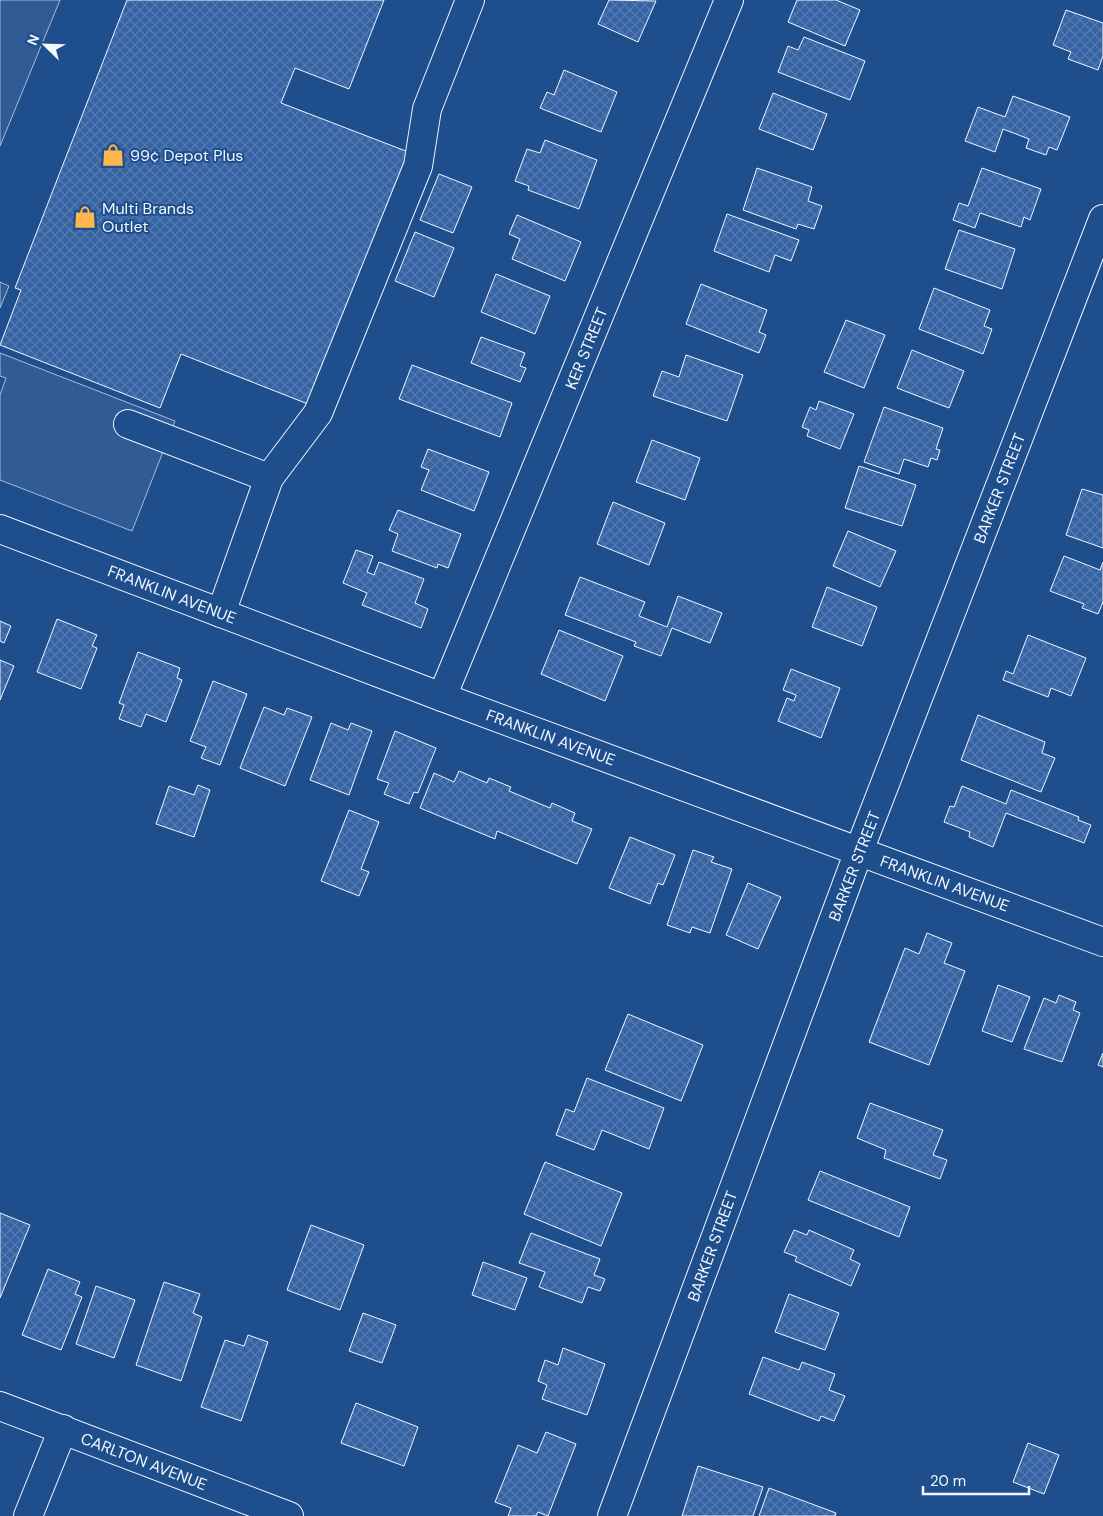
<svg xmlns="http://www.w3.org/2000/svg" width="1103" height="1516" font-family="'DM Sans',sans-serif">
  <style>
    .parking { fill: #305b95; stroke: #a8bbd7 }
    .building { fill: url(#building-cross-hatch); stroke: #f2f6ff }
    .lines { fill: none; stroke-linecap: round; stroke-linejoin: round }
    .minor-casing { stroke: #f2f6ff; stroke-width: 30 }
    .minor { stroke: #1f4e8c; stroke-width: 28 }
    .labels { text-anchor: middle; stroke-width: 4; stroke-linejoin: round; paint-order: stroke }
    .poi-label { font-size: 16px; fill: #f2f6ff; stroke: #1f4e8c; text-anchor: start }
    .street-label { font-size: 16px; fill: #f2f6ff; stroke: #1f4e8c }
  </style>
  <defs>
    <pattern id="building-cross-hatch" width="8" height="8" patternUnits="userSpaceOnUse" patternTransform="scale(1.25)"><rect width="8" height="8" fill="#3563a3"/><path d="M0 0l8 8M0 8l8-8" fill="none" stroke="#537ab1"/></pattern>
  </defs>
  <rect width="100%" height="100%" fill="#1f4e8c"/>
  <g class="parking">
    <path d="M0,0H60L0,146Z"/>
    <path d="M0,282L9,286L0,308Z"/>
    <path d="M0,353L175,421L132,531L0,480V395L6,378L0,376Z"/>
  </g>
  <g class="building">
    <path d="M127,0H384L349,89L295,68L281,103L411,153L313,406L181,354L160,408L0,345L21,290L15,288Z"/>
    <path d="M609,0L656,1L638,42L598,24Z"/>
    <path d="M797,0H836L860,10L845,46L788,22Z"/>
    <path d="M1066,10L1103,23V56L1098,70L1068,59L1071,52L1053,45Z"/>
    <path d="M804,37L865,61L850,100L778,72L788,46L798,50Z"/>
    <path d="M564,70L617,92L601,132L540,108L547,92L554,95Z"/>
    <path d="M773,93L827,114L813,150L759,129Z"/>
    <path d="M1013,96L1070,117L1057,150L1049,147L1046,155L1026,148L1029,139L1003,129L995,152L965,141L978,107L1005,117Z"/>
    <path d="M545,140L597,160L579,209L528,190L529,186L515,181L527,149L540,153Z"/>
    <path d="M757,168L812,187L808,201L822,206L814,229L798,224L796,229L743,210Z"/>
    <path d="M982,168L1041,189L1030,220L1024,217L1021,227L980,213L975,228L953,220L959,203L968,206Z"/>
    <path d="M439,174L472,187L453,233L420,220Z"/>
    <path d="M727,214L799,240L791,261L775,255L769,272L714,251Z"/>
    <path d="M517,215L581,242L565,281L512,259L520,239L509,234Z"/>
    <path d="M959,230L1015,249L1002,289L945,269Z"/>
    <path d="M415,232L454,248L434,297L395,281Z"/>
    <path d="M496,274L550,296L535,334L481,312Z"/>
    <path d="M701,284L767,310L759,332L766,335L759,353L686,324Z"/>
    <path d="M934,288L990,310L984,326L992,329L983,354L919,329Z"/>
    <path d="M846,320L885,335L864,388L824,372Z"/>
    <path d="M481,337L525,353L520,366L526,368L520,382L471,363Z"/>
    <path d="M912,350L964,371L949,408L897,388Z"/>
    <path d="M686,355L743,375L727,421L653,396L662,371L679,377Z"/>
    <path d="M412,365L512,403L500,437L399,399Z"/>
    <path d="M819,401L854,414L840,449L807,436L809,430L802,427L810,407L816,410Z"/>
    <path d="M884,407L943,428L936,449L940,450L937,460L931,458L928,467L904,459L899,474L864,462Z"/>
    <path d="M652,440L700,458L685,500L636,482Z"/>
    <path d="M428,449L489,472L474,511L421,490L429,470L421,467Z"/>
    <path d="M859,466L916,485L902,526L845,508Z"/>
    <path d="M1082,489L1103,495V548L1066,535Z"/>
    <path d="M613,502L665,523L649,565L597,544Z"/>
    <path d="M398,510L461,534L448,568L438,564L437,568L392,551L398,534L389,530Z"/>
    <path d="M848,531L896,551L880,587L833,566Z"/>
    <path d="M356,550L373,556L367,572L374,575L379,562L424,579L415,603L428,609L421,628L362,605L367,593L343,583Z"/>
    <path d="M1064,556L1100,570L1103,562V602L1098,614L1082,608L1084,604L1050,591Z"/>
    <path d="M580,577L645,602L639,616L667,627L678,596L722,613L710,643L672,628L661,656L634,646L636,642L565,615Z"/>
    <path d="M827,587L877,607L862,646L812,627Z"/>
    <path d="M57,619L97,635L92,646L97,648L81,689L37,672Z"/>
    <path d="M0,621L11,626L4,643L0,641Z"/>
    <path d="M559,630L623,656L605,701L541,674Z"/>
    <path d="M1028,635L1086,658L1071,696L1051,688L1048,697L1003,680L1006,671L1013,674Z"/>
    <path d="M138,652L180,668L177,678L182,680L166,722L146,714L141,727L119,719L124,705L119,703Z"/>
    <path d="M0,660L14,666L0,700Z"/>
    <path d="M791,669L840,688L821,738L778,721L787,698L794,701L796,695L783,690Z"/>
    <path d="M213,681L247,694L220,765L201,758L206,747L190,741Z"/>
    <path d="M264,707L284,715L287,708L312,717L285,786L240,768Z"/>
    <path d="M978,715L1045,742L1042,753L1055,758L1041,792L961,760Z"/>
    <path d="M331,723L348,730L351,723L372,731L349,795L310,780Z"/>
    <path d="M395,731L436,748L418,793L414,792L409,804L384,794L389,783L377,779Z"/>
    <path d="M459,771L487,783L489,778L511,787L509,791L550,808L552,803L575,813L572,821L592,829L577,864L497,831L495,839L420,808L434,773L454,782Z"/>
    <path d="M198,785L210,790L194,837L156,824L169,786L194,795Z"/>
    <path d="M962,786L1006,804L1011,790L1079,817L1078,820L1091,825L1084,843L1006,813L993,847L969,837L970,832L944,822L950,806L954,807Z"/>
    <path d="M349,810L379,822L361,869L369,872L359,896L321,881Z"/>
    <path d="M630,837L675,855L663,885L658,883L650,904L609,888Z"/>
    <path d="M693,850L714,857L711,862L732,869L710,933L692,927L690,933L667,925Z"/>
    <path d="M748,883L781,897L758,949L726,935Z"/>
    <path d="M927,933L952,943L944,963L965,971L929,1065L869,1042L905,948L919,954Z"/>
    <path d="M998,985L1030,997L1012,1042L982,1031Z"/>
    <path d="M1059,995L1076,1002L1073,1010L1080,1013L1062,1062L1024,1049L1044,998L1056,1003Z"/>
    <path d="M628,1014L703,1045L681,1101L605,1070Z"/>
    <path d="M1103,1053V1067L1098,1065Z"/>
    <path d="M587,1078L664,1108L649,1149L602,1130L594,1150L556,1135L566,1109L574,1112Z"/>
    <path d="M870,1103L943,1130L933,1155L947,1160L940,1179L884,1158L886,1150L857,1138Z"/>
    <path d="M545,1162L622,1193L601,1246L524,1214Z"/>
    <path d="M820,1171L910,1207L899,1237L808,1200Z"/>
    <path d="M0,1213L30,1225L0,1298Z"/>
    <path d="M311,1225L364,1245L340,1310L287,1290Z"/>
    <path d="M794,1230L807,1235L809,1230L854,1250L850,1259L860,1264L851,1286L795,1261L797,1257L784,1252Z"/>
    <path d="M531,1233L600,1259L594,1275L605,1279L600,1291L588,1287L582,1303L539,1287L545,1272L519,1263Z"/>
    <path d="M483,1262L527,1278L515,1310L472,1295Z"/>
    <path d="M48,1269L80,1282L75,1294L82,1297L61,1350L22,1335Z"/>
    <path d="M164,1282L200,1294L193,1313L202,1317L181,1381L136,1365Z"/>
    <path d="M96,1286L135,1300L114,1358L76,1344Z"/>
    <path d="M789,1294L839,1313L825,1350L775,1332Z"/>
    <path d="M363,1313L396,1325L382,1363L349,1351Z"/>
    <path d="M248,1335L268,1342L241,1421L201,1407L225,1340L244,1346Z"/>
    <path d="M563,1348L605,1364L587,1415L542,1399L547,1385L538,1381L545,1360L558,1365Z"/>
    <path d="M763,1357L799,1370L802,1362L835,1374L829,1390L845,1396L834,1421L821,1416L819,1421L749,1394Z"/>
    <path d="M356,1403L418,1427L404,1466L341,1443Z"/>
    <path d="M546,1432L576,1444L548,1516L538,1512L536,1516H508L511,1508L495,1502L518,1445L537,1453Z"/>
    <path d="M1028,1443L1059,1455L1044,1494L1013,1482Z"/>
    <path d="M698,1466L763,1487L753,1516H682Z"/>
    <path d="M769,1488L836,1513L835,1516H759Z"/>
  </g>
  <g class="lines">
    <defs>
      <g id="minor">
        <path d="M128,424L269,478L221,613"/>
        <path d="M269,478L318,413L418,166L427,109L470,0"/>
        <path d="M0,529L442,697L1103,942"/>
        <path d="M442,697L729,0"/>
        <path d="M0,1406L289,1516"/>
        <path d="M28,1516L63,1429"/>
        <path d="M612,1516L859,851L1103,219"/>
      </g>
    </defs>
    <use href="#minor" class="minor-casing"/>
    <use href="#minor" class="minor"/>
  </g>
  <defs>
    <symbol id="shop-bare" viewBox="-9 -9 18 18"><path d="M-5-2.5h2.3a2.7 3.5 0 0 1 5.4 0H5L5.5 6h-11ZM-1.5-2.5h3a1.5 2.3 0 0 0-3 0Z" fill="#ffb74d" stroke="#1f4e8c" stroke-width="2.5" paint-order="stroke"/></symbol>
  </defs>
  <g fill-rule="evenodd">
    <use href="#shop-bare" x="97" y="139" width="32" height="32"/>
    <use href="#shop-bare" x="69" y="201" width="32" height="32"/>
  </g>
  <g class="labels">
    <g class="poi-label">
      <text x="130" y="161">99¢ Depot Plus</text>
      <text x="102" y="214">Multi Brands<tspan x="102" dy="18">Outlet</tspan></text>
    </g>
    <g class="street-label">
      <text transform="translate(586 348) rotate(-68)" y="6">KER STREET</text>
      <text transform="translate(999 488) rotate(-69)" y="6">BARKER STREET</text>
      <text transform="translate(172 594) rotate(21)" y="6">FRANKLIN AVENUE</text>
      <text transform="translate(551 737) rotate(20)" y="6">FRANKLIN AVENUE</text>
      <text transform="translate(854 866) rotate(-69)" y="6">BARKER STREET</text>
      <text transform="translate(945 883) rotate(20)" y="6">FRANKLIN AVENUE</text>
      <text transform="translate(712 1246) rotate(-70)" y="6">BARKER STREET</text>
      <text transform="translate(144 1461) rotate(21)" y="6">CARLTON AVENUE</text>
    </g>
  </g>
  <g transform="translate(45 45) rotate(293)" stroke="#1f4e8c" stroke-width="4" paint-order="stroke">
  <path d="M0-4L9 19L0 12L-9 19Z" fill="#f2f6ff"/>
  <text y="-8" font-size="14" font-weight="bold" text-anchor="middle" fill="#f2f6ff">N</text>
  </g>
  <path d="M923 1486v8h106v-8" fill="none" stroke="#f2f6ff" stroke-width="2.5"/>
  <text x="930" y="1486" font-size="15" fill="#f2f6ff" stroke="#1f4e8c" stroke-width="4" paint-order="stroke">20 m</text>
</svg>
